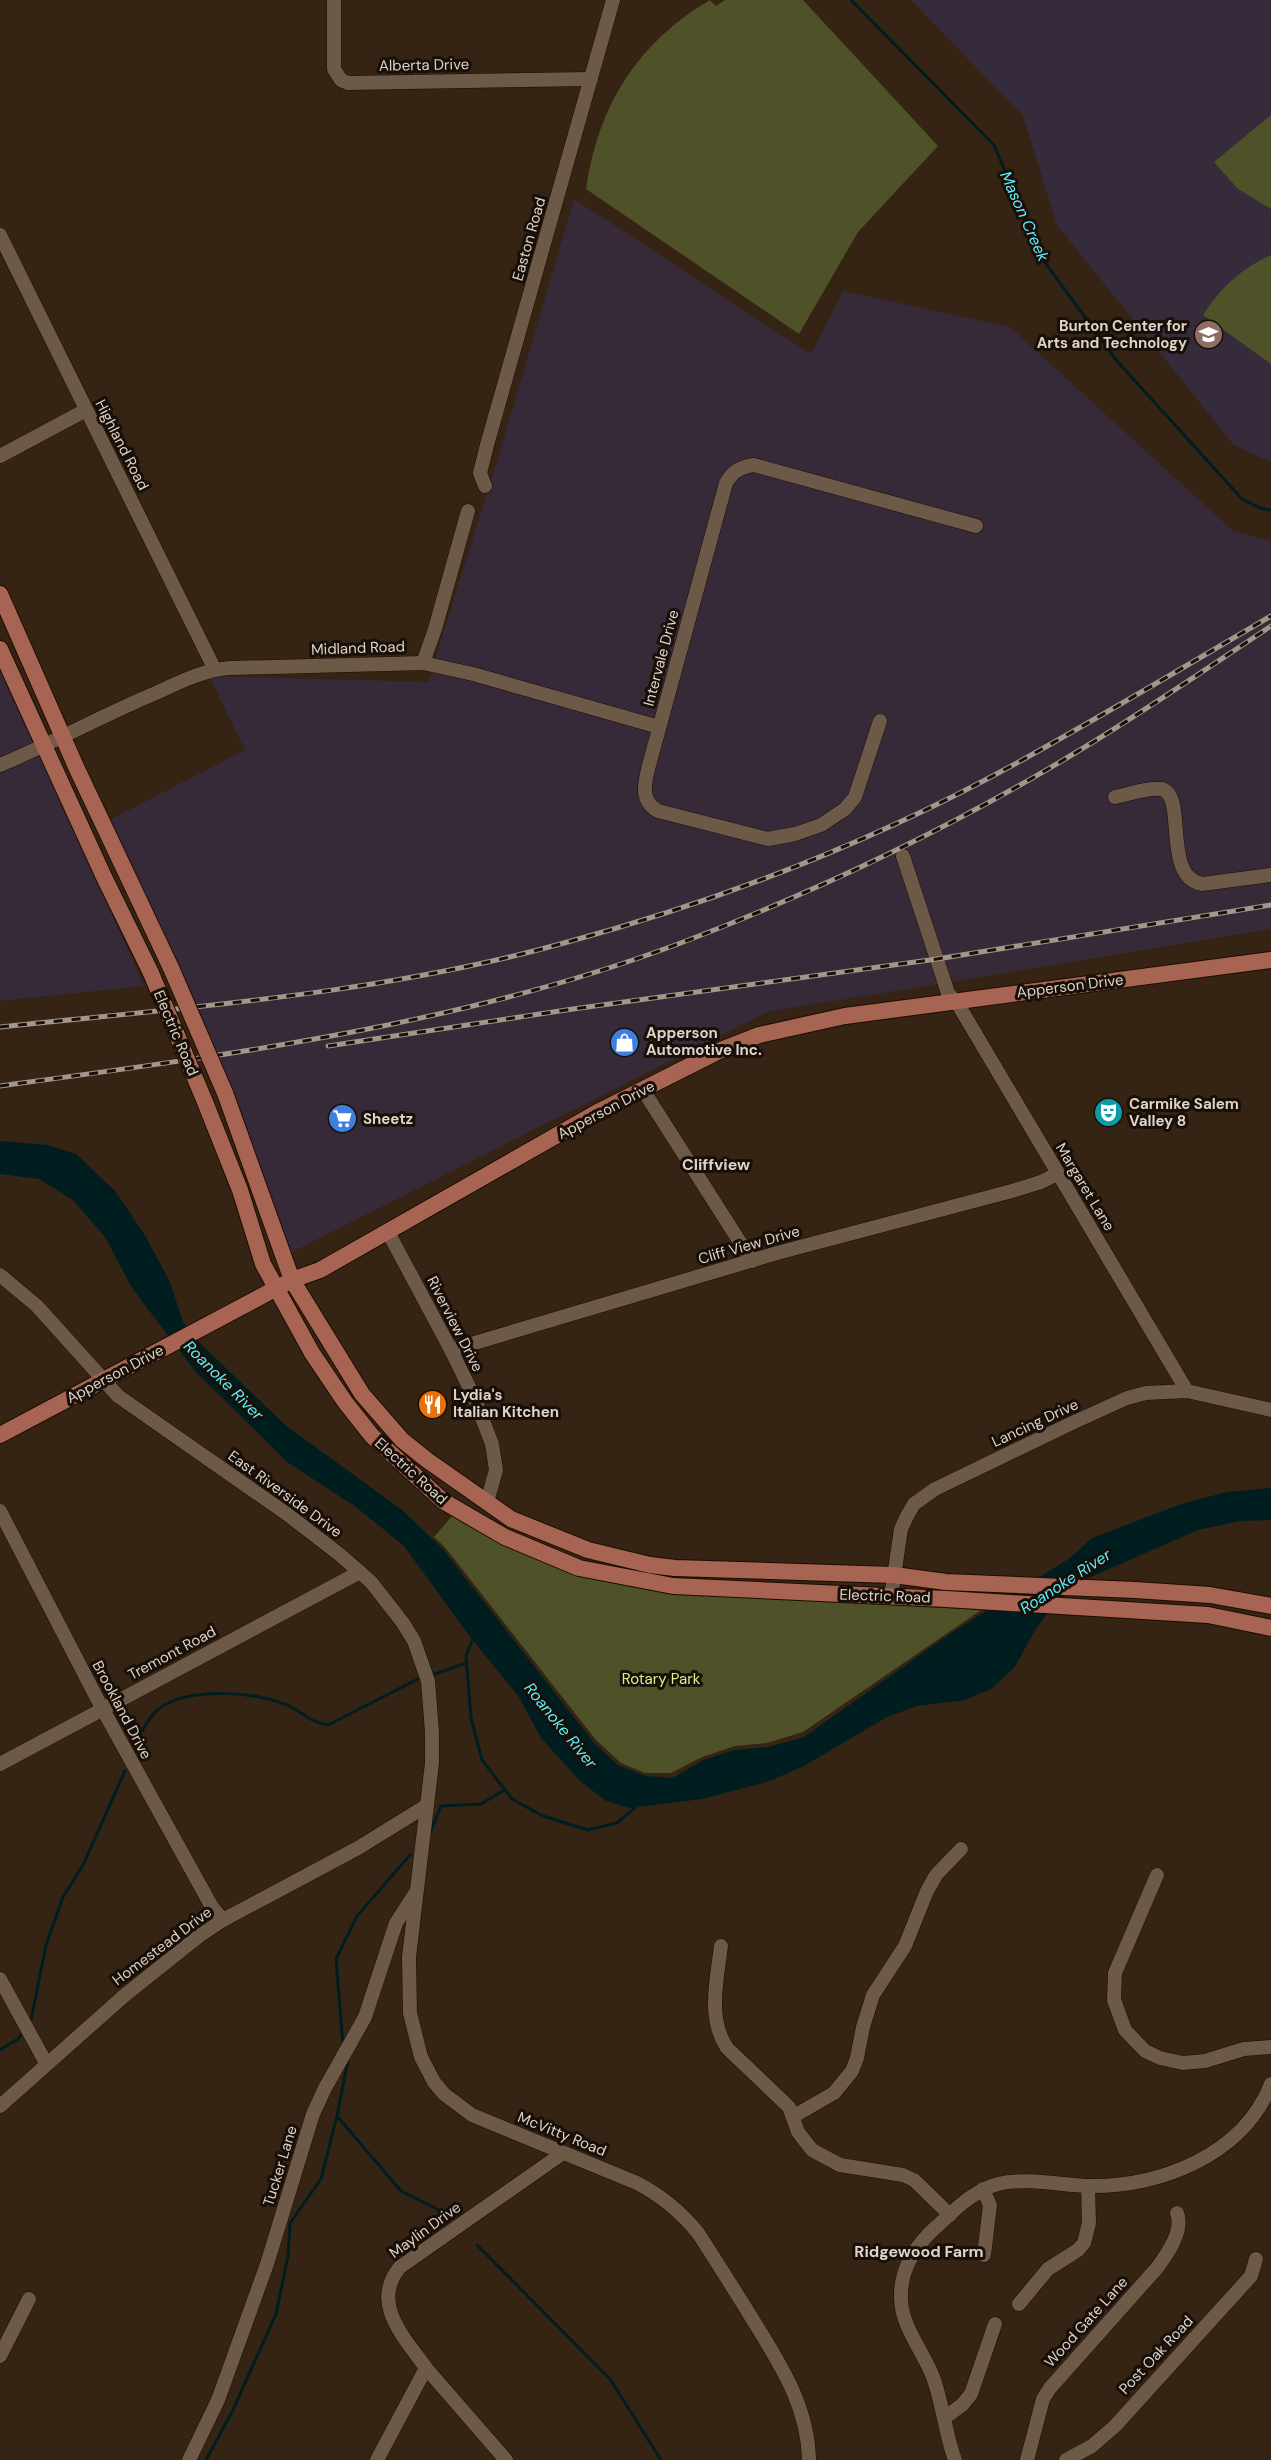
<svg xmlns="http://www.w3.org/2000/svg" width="1271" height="2460" font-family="'DM Sans',sans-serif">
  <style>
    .industrial { fill: #372a38 }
    .education { fill: #352b3b }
    .green { fill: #4f5228 }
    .water { fill: #001d1f }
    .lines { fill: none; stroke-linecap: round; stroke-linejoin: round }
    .stream { stroke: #001d1f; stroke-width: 3 }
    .minor-casing { stroke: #1c0d01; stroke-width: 15 }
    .major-casing { stroke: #1c0d01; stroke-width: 18 }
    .minor { stroke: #6d5948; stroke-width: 14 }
    .major { stroke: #a86452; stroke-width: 16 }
    .rail-casing { stroke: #a3968a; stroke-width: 5 }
    .rail { stroke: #170f08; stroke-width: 3; stroke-dasharray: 9; stroke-linecap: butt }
    .major-bridge-casing { stroke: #1c0d01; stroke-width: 18; stroke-linecap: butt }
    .major-bridge { stroke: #a86452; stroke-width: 16 }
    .labels { text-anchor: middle; stroke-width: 6; stroke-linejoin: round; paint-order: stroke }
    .street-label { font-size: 15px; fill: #ded3c9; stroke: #170f08 }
    .poi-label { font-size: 15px; font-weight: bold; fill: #ded3c9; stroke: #170f08; text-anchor: start }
    .park-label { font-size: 15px; fill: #e5ed8b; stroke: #170f08 }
    .water-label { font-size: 16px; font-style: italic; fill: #5fedf9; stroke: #170f08 }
    .neighbourhood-label { font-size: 16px; font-weight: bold; fill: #ded3c9; stroke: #170f08 }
  </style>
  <rect width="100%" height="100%" fill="#352414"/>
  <g class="industrial">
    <path d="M574,199L811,354L843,291L1010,327L1232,530L1271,542V929L767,1012L288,1254L189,988L104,823L245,750L209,676L428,682L497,462Z"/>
    <path d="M0,662L144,986L0,1001Z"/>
  </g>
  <path class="education" d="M911,0H1271V462L1234,445L1057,225L1023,116Z"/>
  <g class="green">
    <path d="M710,0L716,6L725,0H803L938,146L858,232L799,334L586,189C598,106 637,43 710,0Z"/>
    <path d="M1271,115V209L1238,189L1214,162Z"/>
    <path d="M1271,255V364L1203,315C1220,288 1242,268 1271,255Z"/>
    <path d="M452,1516L489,1537L556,1568L632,1587L703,1595L981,1610L803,1732L767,1743L735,1746L702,1757L671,1773H645L621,1763L596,1740L444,1546L434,1537Z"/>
  </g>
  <path class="water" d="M0,1141L48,1145L76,1154L116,1192L146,1237L170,1282L183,1322L201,1344L285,1425L402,1510L442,1548L594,1743L619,1766L646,1776L673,1778L703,1760L735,1750L769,1747L804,1737L951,1633L1070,1558L1092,1538L1181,1504L1227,1492L1271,1488V1520L1240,1521L1198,1530L1084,1580L1054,1605L1037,1627L1014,1668L991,1689L965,1700L917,1706L887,1717L804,1766L767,1782L702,1799L630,1808L606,1801L580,1781L541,1738L519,1697L471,1638L404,1546L356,1507L287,1462L195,1371L132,1288L105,1237L73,1200L39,1179L0,1174Z"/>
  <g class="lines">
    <g class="stream">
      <path d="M851,0L994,145L1041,257L1117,361L1242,499L1260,508L1271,510"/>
      <path d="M474,1637L466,1655L471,1718L482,1760L512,1799L543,1816L588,1830L617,1823L638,1805"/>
      <path d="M435,1674L466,1663"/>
      <path d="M136,1742C143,1730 149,1716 160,1708C189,1687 261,1691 291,1707C307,1715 308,1721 328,1725L418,1679"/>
      <path d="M430,1833L441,1806L481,1804L504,1790"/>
      <path d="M31,2020L46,1945L63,1897L83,1865L125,1771"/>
      <path d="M343,2046L336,1959L357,1916L410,1855"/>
      <path d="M0,2050L18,2039L21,2035"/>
      <path d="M337,2116L401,2191L447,2214"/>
      <path d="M477,2245L610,2379L661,2460"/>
      <path d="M206,2460L232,2412L276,2314L288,2256L290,2223L321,2179L337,2116L348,2060"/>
    </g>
    <defs>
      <g id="minor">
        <path d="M334,0V69L341,80L348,83L591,79"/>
        <path d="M0,235L215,670"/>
        <path d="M0,456L86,410"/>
        <path d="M485,486L480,473L487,445L613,0"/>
        <path d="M423,663L435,629L468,511"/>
        <path d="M880,721L855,797L845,809L821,825L795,834L768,839L658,811C641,801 644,786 648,769L726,483C733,471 740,467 754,465L976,526"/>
        <path d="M0,765C53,743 103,715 156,693C180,682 203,670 230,668L423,663L473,674L659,727"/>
        <path d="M1115,797C1128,795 1147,787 1161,789C1188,794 1161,876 1202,884L1271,875"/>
        <path d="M903,856L948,993L959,1006L1187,1391"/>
        <path d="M643,1090L752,1261"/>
        <path d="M388,1232L451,1350L474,1397L492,1444L496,1470L487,1502"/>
        <path d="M0,1275L37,1306L118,1396L287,1514L339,1554L371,1582L403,1623L414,1641L428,1681L432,1732V1763L409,1957L410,2013L421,2057L434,2082L444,2094L472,2115L637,2183C662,2196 681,2212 698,2233C717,2262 735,2291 753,2320C780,2364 808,2406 809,2460"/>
        <path d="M451,1350L777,1253L1012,1191L1041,1182L1057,1174"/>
        <path d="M0,1511L102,1708L212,1907L223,1920"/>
        <path d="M891,1597L901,1529L907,1516L914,1504L935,1489L1072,1423L1127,1398L1146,1393L1187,1391L1271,1410"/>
        <path d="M0,1764L360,1572"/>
        <path d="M1157,1875L1115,1973L1114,2000L1125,2030L1145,2051L1160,2058L1183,2063L1205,2061L1244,2049L1271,2047"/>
        <path d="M721,1946C717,1979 707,2018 727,2048L789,2107L798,2132L812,2150L840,2165L903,2175L914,2180L950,2215"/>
        <path d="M0,1979L46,2063"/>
        <path d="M0,2106L125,1995L199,1936L223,1920L358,1848L426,1806"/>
        <path d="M794,2116L834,2093L852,2071L857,2058L863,2027L873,1995L905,1946L927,1891L936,1875L961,1849"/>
        <path d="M983,2189L990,2205L984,2255"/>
        <path d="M1019,2304L1048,2269L1078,2250L1084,2243L1089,2223L1088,2186"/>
        <path d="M0,2356L29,2299"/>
        <path d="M426,2368C404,2337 370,2303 400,2267L563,2153"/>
        <path d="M944,2418L962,2405L971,2394L995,2324"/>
        <path d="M189,2460L218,2400L267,2264L313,2114L325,2088L365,2017L396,1923L416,1892"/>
        <path d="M377,2460L426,2368L506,2460"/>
        <path d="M955,2460C945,2433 943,2404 933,2377C923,2351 901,2326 901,2298C900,2269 915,2246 936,2227C955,2210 972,2191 998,2184C1026,2177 1060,2185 1088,2186C1161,2187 1243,2155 1271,2084"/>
        <path d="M1027,2460L1043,2399L1050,2388L1157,2268C1167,2254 1184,2231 1177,2213"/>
        <path d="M1066,2460L1092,2446L1115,2426L1251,2276L1256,2259"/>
      </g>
      <g id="major">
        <path d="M0,594L77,769L171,968"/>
        <path d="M0,649L104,877L151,973"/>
        <path d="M225,1093L292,1280L362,1394L402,1440L427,1460L511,1519L588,1550L650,1565L675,1568L894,1575L946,1582L1135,1590L1210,1595L1271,1606"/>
        <path d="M205,1102L240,1190L263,1264L312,1353L345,1402L372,1436L443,1501L505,1537L579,1568L673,1586L946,1599L1208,1615L1271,1628"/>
        <path d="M0,1435L292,1280L320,1270L596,1113L721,1050L759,1035L845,1016L1271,960"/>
      </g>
    </defs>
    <use href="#minor" class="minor-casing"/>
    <use href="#major" class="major-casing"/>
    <use href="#minor" class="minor"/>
    <use href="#major" class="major"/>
    <defs>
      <g id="rail">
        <path d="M0,1027C189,1007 380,994 564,943C723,900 880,839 1024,759C1107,713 1189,664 1271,616"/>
        <path d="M328,1046L573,1009L937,959L1271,905"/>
        <path d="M0,1086C229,1055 461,1025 678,944C816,892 949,829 1075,753C1142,713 1206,669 1271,626"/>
      </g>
    </defs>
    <use href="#rail" class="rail-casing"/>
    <use href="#rail" class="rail"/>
    <defs>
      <g id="major-bridge">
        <path d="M171,968L225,1093"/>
        <path d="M151,973L205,1102"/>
      </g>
    </defs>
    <use href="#major-bridge" class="major-bridge-casing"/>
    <use href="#major-bridge" class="major-bridge"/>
  </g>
  <defs>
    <symbol id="school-disc" viewBox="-11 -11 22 22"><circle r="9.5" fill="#8d6e63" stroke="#170f08"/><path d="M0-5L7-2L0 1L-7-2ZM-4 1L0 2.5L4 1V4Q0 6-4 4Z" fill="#fff"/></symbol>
    <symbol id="shop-disc" viewBox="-11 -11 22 22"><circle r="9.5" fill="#3f7fe0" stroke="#170f08"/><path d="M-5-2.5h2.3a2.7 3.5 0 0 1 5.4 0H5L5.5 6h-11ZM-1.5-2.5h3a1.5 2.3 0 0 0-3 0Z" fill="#fff"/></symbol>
    <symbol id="theatre-disc" viewBox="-11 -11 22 22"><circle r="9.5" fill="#0f9aa8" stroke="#170f08"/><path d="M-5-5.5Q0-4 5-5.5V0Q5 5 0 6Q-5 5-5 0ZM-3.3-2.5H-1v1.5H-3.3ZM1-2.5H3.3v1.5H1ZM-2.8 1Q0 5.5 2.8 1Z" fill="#fff"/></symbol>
    <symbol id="supermarket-disc" viewBox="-11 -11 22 22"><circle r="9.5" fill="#3f7fe0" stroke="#170f08"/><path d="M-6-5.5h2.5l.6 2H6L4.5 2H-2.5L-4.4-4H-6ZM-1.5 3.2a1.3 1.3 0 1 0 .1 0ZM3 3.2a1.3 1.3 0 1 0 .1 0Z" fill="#fff"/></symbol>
    <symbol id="restaurant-disc" viewBox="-11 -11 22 22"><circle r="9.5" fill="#e8710a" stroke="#170f08"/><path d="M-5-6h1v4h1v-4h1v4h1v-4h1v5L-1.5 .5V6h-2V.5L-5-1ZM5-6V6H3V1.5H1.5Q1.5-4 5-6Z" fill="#fff"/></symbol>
  </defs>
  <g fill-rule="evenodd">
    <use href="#school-disc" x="1192" y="318" width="33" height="33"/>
    <use href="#shop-disc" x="608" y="1026" width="33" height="33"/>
    <use href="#theatre-disc" x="1092" y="1096" width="33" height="33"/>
    <use href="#supermarket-disc" x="326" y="1102" width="33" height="33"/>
    <use href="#restaurant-disc" x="416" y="1388" width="33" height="33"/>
  </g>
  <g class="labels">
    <g class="street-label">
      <text transform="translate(424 65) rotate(-1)" y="5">Alberta Drive</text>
      <text transform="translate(529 239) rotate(-74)" y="5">Easton Road</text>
      <text transform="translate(122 445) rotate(63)" y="5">Highland Road</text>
      <text transform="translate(358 648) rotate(-2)" y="5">Midland Road</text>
      <text transform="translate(661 658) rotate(-75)" y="5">Intervale Drive</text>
      <text transform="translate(1070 986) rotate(-7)" y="5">Apperson Drive</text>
      <text transform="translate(176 1033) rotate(67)" y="5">Electric Road</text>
      <text transform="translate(606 1110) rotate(-28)" y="5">Apperson Drive</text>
      <text transform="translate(1085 1187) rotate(59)" y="5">Margaret Lane</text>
      <text transform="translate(749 1245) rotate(-16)" y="5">Cliff View Drive</text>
      <text transform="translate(455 1324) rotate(63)" y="5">Riverview Drive</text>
      <text transform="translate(115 1374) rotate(-28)" y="5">Apperson Drive</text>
      <text transform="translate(1035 1423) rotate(-25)" y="5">Lancing Drive</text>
      <text transform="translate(411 1471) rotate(42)" y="5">Electric Road</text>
      <text transform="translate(285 1494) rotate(36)" y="5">East Riverside Drive</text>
      <text transform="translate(885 1596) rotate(2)" y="5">Electric Road</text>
      <text transform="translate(172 1653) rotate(-28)" y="5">Tremont Road</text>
      <text transform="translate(122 1710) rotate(62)" y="5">Brookland Drive</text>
      <text transform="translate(162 1946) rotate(-37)" y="5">Homestead Drive</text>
      <text transform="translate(562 2134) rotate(22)" y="5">McVitty Road</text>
      <text transform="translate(280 2166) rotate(-73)" y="5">Tucker Lane</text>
      <text transform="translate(425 2230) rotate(-36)" y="5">Maylin Drive</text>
      <text transform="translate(1086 2322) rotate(-48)" y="5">Wood Gate Lane</text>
      <text transform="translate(1156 2355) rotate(-47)" y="5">Post Oak Road</text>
    </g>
    <g class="poi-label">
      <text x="1187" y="331" text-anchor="end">Burton Center for<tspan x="1187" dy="17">Arts and Technology</tspan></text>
      <text x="646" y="1038">Apperson<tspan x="646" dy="17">Automotive Inc.</tspan></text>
      <text x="1129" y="1109">Carmike Salem<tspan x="1129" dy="17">Valley 8</tspan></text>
      <text x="363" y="1124">Sheetz</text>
      <text x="453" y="1400">Lydia's<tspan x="453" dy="17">Italian Kitchen</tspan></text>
    </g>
    <g class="park-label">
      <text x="661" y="1684">Rotary Park</text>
    </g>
    <g class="water-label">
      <text transform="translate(1025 216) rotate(66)" y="6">Mason Creek</text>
      <text transform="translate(224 1380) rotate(45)" y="6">Roanoke River</text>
      <text transform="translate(1065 1581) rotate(-33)" y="6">Roanoke River</text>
      <text transform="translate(561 1725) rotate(51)" y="6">Roanoke River</text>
    </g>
    <g class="neighbourhood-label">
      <text x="716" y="1170">Cliffview</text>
      <text x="919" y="2257">Ridgewood Farm</text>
    </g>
  </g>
</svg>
